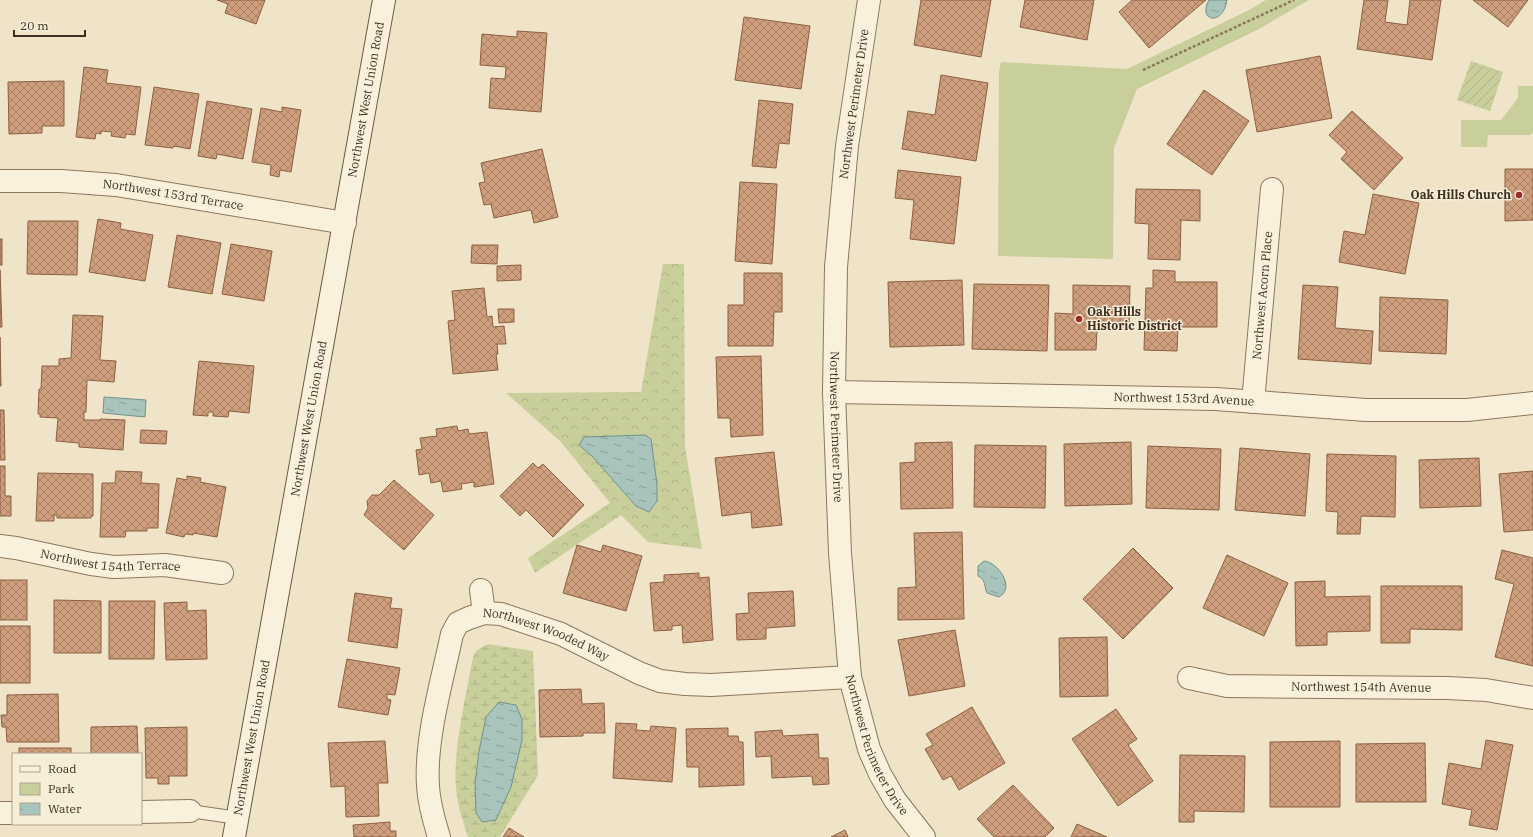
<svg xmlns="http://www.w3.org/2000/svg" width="1533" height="837" font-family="'IBM Plex Serif',serif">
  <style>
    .forest { fill: url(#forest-crowns) }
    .wetland { fill: url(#wetland-marsh) }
    .park { fill: #c9cf9b }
    .garden { fill: url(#garden-furrows) }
    .water { fill: url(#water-ripples); stroke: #6f938a }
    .building { fill: url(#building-cross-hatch); stroke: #8d5f41 }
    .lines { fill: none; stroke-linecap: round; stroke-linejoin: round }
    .lane-casing { stroke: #8d765c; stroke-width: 14 }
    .street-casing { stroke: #8d765c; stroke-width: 24 }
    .secondary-casing { stroke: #6f573f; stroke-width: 24 }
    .path { stroke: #8d765c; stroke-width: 2.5; stroke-dasharray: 3 2; stroke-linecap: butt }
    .lane { stroke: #faf1dc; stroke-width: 12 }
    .street { stroke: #faf1dc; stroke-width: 22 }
    .secondary { stroke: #faf1dc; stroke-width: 22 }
    .poi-dot { fill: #9e2a2b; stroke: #f7eed8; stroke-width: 1.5 }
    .labels { text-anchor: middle; stroke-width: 3; stroke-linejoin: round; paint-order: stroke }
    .street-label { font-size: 12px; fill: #3d2e20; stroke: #f7eed8 }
    .poi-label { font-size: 12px; font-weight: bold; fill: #3d2e20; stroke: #f7eed8; text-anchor: end }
  </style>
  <defs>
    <pattern id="forest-crowns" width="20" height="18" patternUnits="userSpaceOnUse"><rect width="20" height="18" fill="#c9cf9b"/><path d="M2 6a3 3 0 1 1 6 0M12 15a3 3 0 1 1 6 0" fill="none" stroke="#aeb285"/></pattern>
    <pattern id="wetland-marsh" width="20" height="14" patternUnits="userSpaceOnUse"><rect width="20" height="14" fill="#c9cf9b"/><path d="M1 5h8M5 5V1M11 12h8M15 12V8" fill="none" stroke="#aeb285"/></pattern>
    <pattern id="garden-furrows" width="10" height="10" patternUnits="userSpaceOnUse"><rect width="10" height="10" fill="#c9cf9b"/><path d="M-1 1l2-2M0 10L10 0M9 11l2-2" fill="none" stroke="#aeb285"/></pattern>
    <pattern id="water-ripples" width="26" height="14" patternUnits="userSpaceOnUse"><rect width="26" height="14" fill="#a9c4bc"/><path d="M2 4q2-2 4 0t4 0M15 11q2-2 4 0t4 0" fill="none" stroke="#8ba098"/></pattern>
    <pattern id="building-cross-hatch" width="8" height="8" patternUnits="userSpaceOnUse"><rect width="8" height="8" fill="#cf9f7d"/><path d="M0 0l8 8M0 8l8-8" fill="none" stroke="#a98266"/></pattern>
  </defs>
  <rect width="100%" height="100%" fill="#f0e4c8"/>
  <path class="forest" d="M663,264H684L685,446L702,549L648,542L621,515L535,573L528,558L610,503L561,442L506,393L641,392Z"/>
  <path class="wetland" d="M488,644L533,651L538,775L500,837H468C463,821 457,804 456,787C453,747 466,697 473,657L477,650Z"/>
  <g class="park">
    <path d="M1266,0H1309L1259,29L1137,89L1114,148L1113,259L998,256L999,72L1001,62L1127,69L1249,10Z"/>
    <path d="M1518,86H1533V133L1529,135H1488L1487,147H1461V120H1501L1518,98Z"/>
  </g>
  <path class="garden" d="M1471,61L1503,72L1490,111L1457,100Z"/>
  <g class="water">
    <path d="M1209,0H1227C1223,27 1197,21 1209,0Z"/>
    <path d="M104,397L146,400L145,417L103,413Z"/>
    <path d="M645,435L651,439L657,484V501L649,512L636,506L592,456L579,445L584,437Z"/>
    <path d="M984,561C998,562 1016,588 999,597L987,593C984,587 986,579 978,576V566Z"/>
    <path d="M499,702L516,705L522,719V740L511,787L496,820L482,822L476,813L475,783L479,751L486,717Z"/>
  </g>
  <g class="building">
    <path d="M217,0H265L256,24L225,13L228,4Z"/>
    <path d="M921,0H991L981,57L914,45Z"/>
    <path d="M1025,0H1094L1087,40L1020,27Z"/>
    <path d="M1132,0H1206L1149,48L1119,12Z"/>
    <path d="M1364,0H1388L1385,22L1407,25L1410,0H1441L1432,60L1357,49Z"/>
    <path d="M1473,0H1528L1508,27Z"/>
    <path d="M744,17L810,26L801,89L735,80Z"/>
    <path d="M517,31L547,33L541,112L489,108L491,78L505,79L506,67L480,65L482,34L517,37Z"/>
    <path d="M1320,56L1332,118L1257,132L1246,70Z"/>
    <path d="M84,67L108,70L106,83L141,87L135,135L126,134L125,138L111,136L112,132L101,131V134L96,133L95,139L76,137Z"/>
    <path d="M941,75L988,83L976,161L902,149L908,111L935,115Z"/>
    <path d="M64,81V126H42V133L9,134L8,82Z"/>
    <path d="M154,87L199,94L190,149L174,146L173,148L145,145Z"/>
    <path d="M1204,90L1249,121L1212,175L1167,144Z"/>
    <path d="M759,100L793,104L789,144L779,143L776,168L752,166Z"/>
    <path d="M207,101L252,109L243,159L217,154L216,159L198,156Z"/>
    <path d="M282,107L301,110L291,172L280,170L279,177L270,175L271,165L252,162L261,108L282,112Z"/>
    <path d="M1352,111L1403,158L1374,190L1341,159L1347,152L1329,135Z"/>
    <path d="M542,149L558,217L534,223L531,210L494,218L491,204L484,205L479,183L485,182L481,163Z"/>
    <path d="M1505,169H1533V220L1505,221Z"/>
    <path d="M898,170L961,177L954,244L910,239L914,200L895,198Z"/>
    <path d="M740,182L777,184L772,264L735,261Z"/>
    <path d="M1136,189L1200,190V221L1181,220L1180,260L1148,259L1149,224L1135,223Z"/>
    <path d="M1373,194L1419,203L1405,274L1339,262L1344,231L1365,235Z"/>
    <path d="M98,219L121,223L120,229L153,235L145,281L89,272Z"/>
    <path d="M28,221H78L77,275L27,274Z"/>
    <path d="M177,235L221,243L212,294L168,287Z"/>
    <rect x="0" y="239" width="2" height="26"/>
    <path d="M231,244L272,251L264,301L222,294Z"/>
    <path d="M472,245H498L497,264L471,263Z"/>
    <path d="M521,265V280L497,281V266Z"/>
    <path d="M0,270L2,327H0Z"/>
    <path d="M1153,270L1175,271V282H1217V327H1178L1177,351L1144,350L1146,288H1153Z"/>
    <path d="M744,273H782V312H774L773,346H728V305H744Z"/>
    <path d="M962,280L964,345L890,347L888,282Z"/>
    <path d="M974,284L1049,285L1047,351L972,349Z"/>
    <path d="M1073,285L1130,286L1129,330H1097L1096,350H1055V313L1073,314Z"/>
    <path d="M1303,285L1338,287L1335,328L1373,331L1371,364L1298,359Z"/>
    <path d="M484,288L487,317L492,316L493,327L504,326L506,344H497L498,354H496L498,370L453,374L448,321L455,320L452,291Z"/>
    <path d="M1380,297L1448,300L1446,354L1379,351Z"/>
    <path d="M498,309H514V322L499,323Z"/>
    <path d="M73,315L103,316L100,360L116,361L114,382L87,380L86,412H84V420H100V419L125,420L123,450L79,447V443L56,441L58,418L40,417V414H38L39,389H41L42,366H59V359L71,358Z"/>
    <path d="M0,337L1,386H0Z"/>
    <path d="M761,356L763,435L731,437L730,418H718L716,357Z"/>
    <path d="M199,361L254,366L249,413L229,411L228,417L213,416V412H208V416L193,415Z"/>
    <path d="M0,410H4L5,460H0Z"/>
    <path d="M457,426L458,431L468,429L469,434L487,432L494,484L474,487V482L461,484L462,489L443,492L441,481L431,483L429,473L419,475L416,450L422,449L420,438L437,436L436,429Z"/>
    <path d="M141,430L167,431L166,444L140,443Z"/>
    <path d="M952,442L953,508L901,509L900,463L915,462V443Z"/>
    <path d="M1131,442L1132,504L1065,506L1064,444Z"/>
    <path d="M975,445L1046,446L1045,508L974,507Z"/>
    <path d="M1148,446L1221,449L1219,510L1146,508Z"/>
    <path d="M1240,448L1310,454L1305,516L1235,510Z"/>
    <path d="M774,452L782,525L752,528L751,512L722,516L715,458Z"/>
    <path d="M1327,454L1396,456L1395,517L1361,516L1360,534H1337L1338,512L1326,511Z"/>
    <path d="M1479,458L1481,506L1420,508L1419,460Z"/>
    <path d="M533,463L538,468L543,464L584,505L553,537L526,510L520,516L500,496Z"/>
    <path d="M0,466H5V496H11V516H0Z"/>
    <path d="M116,471L142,472L141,483L159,484L158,528H147V531H126L125,537H100L102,483H115Z"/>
    <path d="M1533,471V530L1504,532L1499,474Z"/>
    <path d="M38,473L93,474V516H91V518H57V515H54V521H36Z"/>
    <path d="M187,476L201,478L200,482L226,487L217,537L193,533V535L185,534L184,537L166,533L177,478L187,480Z"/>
    <path d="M394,480L434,515L404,550L364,515L368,508L367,501L372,495H379Z"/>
    <path d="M962,532L964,619L898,620V588L916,587L914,533Z"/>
    <path d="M577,545L601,552L603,545L642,556L626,611L563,593Z"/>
    <path d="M1133,548L1173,588L1123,639L1083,599Z"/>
    <path d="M1502,550L1533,558V666L1495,657L1514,584L1495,579Z"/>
    <path d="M1227,555L1288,583L1264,636L1203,608Z"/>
    <path d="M699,573V578L709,577L713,640L683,643L682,625L672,626V630L654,631L650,583L664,582V575Z"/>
    <rect x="0" y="580" width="27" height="40"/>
    <path d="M1325,581V597L1370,596V631L1327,632V645L1296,646L1295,582Z"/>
    <path d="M1381,586H1462V630L1410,629V643H1381Z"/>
    <path d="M793,591L795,626L766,628V639L737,640L736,614L749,613L748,593Z"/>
    <path d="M355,593L392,598L390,608L402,609L397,648L348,641Z"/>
    <path d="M54,600L101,601V653H54Z"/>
    <path d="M109,601H155L154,659H109Z"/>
    <path d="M187,602V611L206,610L207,659L166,660L164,603Z"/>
    <rect x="0" y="626" width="30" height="57"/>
    <path d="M955,630L965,686L909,696L898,640Z"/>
    <path d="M1107,637L1108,696L1060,697L1059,638Z"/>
    <path d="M347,659L400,668L395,695L387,694V699L391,700L388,715L338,707Z"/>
    <path d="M581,689L582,704L604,703L605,733H583V736L540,737L539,690Z"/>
    <path d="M58,694L59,742H7L6,727H2L1,715H7V695Z"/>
    <path d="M972,707L1005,763L959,790L951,776L943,780L925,749L933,745L926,734Z"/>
    <path d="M1116,709L1137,739L1128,745L1153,781L1118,806L1072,739Z"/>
    <path d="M616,723L637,724L636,730L650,731L651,726L676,728L672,782L613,778Z"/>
    <path d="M137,726L138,754H91V727Z"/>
    <path d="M187,727V776H169V784H158V778H146L145,728Z"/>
    <path d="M728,728V736H738L739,742H743L744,785L699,787V767H687L686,729Z"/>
    <path d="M782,730L783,736L818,734L819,758H828L829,784L813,785L812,776L772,778L771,756L756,757L755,732Z"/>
    <path d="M1486,740L1513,745L1497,830L1469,825L1472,810L1442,804L1449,763L1481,769Z"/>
    <path d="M385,741L388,783H378L379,816L346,817L345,786L331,787L328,743Z"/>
    <path d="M1340,741V807H1270V742Z"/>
    <path d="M1425,743L1426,802H1356V744Z"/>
    <rect x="19" y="748" width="52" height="6"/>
    <path d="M1180,755L1245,756L1244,812L1194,811V822H1179Z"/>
    <path d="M1013,785L1054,828L1045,837H994L977,819Z"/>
    <path d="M390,822V831H396V837H354L353,825Z"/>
    <path d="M1077,824L1107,837H1071Z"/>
    <path d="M509,828L524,837H503Z"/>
    <path d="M845,830L848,837H831Z"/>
  </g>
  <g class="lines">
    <defs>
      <path id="lane" d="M190,811L238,818"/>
      <g id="street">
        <path id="s1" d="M869,0L847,146L836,267L834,392L840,553L850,677L869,749L880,774L895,800L924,837"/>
        <path id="s2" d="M0,181H61L116,185L345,223"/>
        <path id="s3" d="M834,392L1216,399L1366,410H1467L1533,403"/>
        <path id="s4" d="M1253,402L1272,189"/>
        <path id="s5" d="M0,546L16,548L91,564L114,567L165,565L222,573"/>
        <path d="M481,590L484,613"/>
        <path id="s6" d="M1189,678L1227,686L1447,688L1486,690L1533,698"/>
        <path d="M141,812L190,811"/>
        <path d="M0,813H13"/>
        <path id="s7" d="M439,837C434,821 429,803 428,786C425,738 442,682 452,634L458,623L469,618L484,613L501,614L561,634L639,673L660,681L685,684L711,685L850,677"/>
      </g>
      <g id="secondary">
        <path id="s8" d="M234,837L384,0"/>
      </g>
    </defs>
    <use href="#lane" class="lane-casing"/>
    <use href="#street" class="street-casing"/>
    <use href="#secondary" class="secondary-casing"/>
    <path class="path" d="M1143,70L1294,0"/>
    <use href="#lane" class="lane"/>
    <use href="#street" class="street"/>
    <use href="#secondary" class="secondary"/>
  </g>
  <g class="poi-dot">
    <circle cx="1519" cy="195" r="4"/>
    <circle cx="1079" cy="319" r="4"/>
  </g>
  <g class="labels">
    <g class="street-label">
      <text dy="4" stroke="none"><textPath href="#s8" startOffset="749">Northwest West Union Road</textPath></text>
      <text transform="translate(854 104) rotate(-82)" y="4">Northwest Perimeter Drive</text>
      <text dy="4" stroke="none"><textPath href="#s2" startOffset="174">Northwest 153rd Terrace</textPath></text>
      <text dy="4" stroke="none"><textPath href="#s4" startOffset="107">Northwest Acorn Place</textPath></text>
      <text dy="4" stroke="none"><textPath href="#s3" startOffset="350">Northwest 153rd Avenue</textPath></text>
      <text dy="4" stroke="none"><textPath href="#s8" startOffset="425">Northwest West Union Road</textPath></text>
      <text dy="4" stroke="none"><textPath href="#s1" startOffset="429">Northwest Perimeter Drive</textPath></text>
      <text dy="4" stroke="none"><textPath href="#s5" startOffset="112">Northwest 154th Terrace</textPath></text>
      <text dy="4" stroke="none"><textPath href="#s7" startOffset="313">Northwest Wooded Way</textPath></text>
      <text dy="4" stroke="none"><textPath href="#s6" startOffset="173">Northwest 154th Avenue</textPath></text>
      <text dy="4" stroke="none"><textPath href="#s8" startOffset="101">Northwest West Union Road</textPath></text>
      <text dy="4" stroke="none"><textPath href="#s1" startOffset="753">Northwest Perimeter Drive</textPath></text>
    </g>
    <g class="poi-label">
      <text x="1511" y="199">Oak Hills Church</text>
      <text x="1087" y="316" text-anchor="start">Oak Hills<tspan x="1087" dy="14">Historic District</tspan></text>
    </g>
  </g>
  <rect x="12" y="753" width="130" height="72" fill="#f7eed8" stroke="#ada18e"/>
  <rect x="20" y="766" width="20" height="6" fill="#faf1dc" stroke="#ada18e"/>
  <text x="48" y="773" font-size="12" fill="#3d2e20">Road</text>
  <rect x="20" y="783" width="20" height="12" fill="#c9cf9b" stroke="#ada18e"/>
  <text x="48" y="793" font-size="12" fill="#3d2e20">Park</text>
  <rect x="20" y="803" width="20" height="12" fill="url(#water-ripples)" stroke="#ada18e"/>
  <text x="48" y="813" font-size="12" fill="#3d2e20">Water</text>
  <path d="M14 30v6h71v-6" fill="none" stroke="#3d2e20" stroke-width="2"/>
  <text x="20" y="30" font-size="12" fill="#3d2e20" stroke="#f7eed8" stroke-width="3" paint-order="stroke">20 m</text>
</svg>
